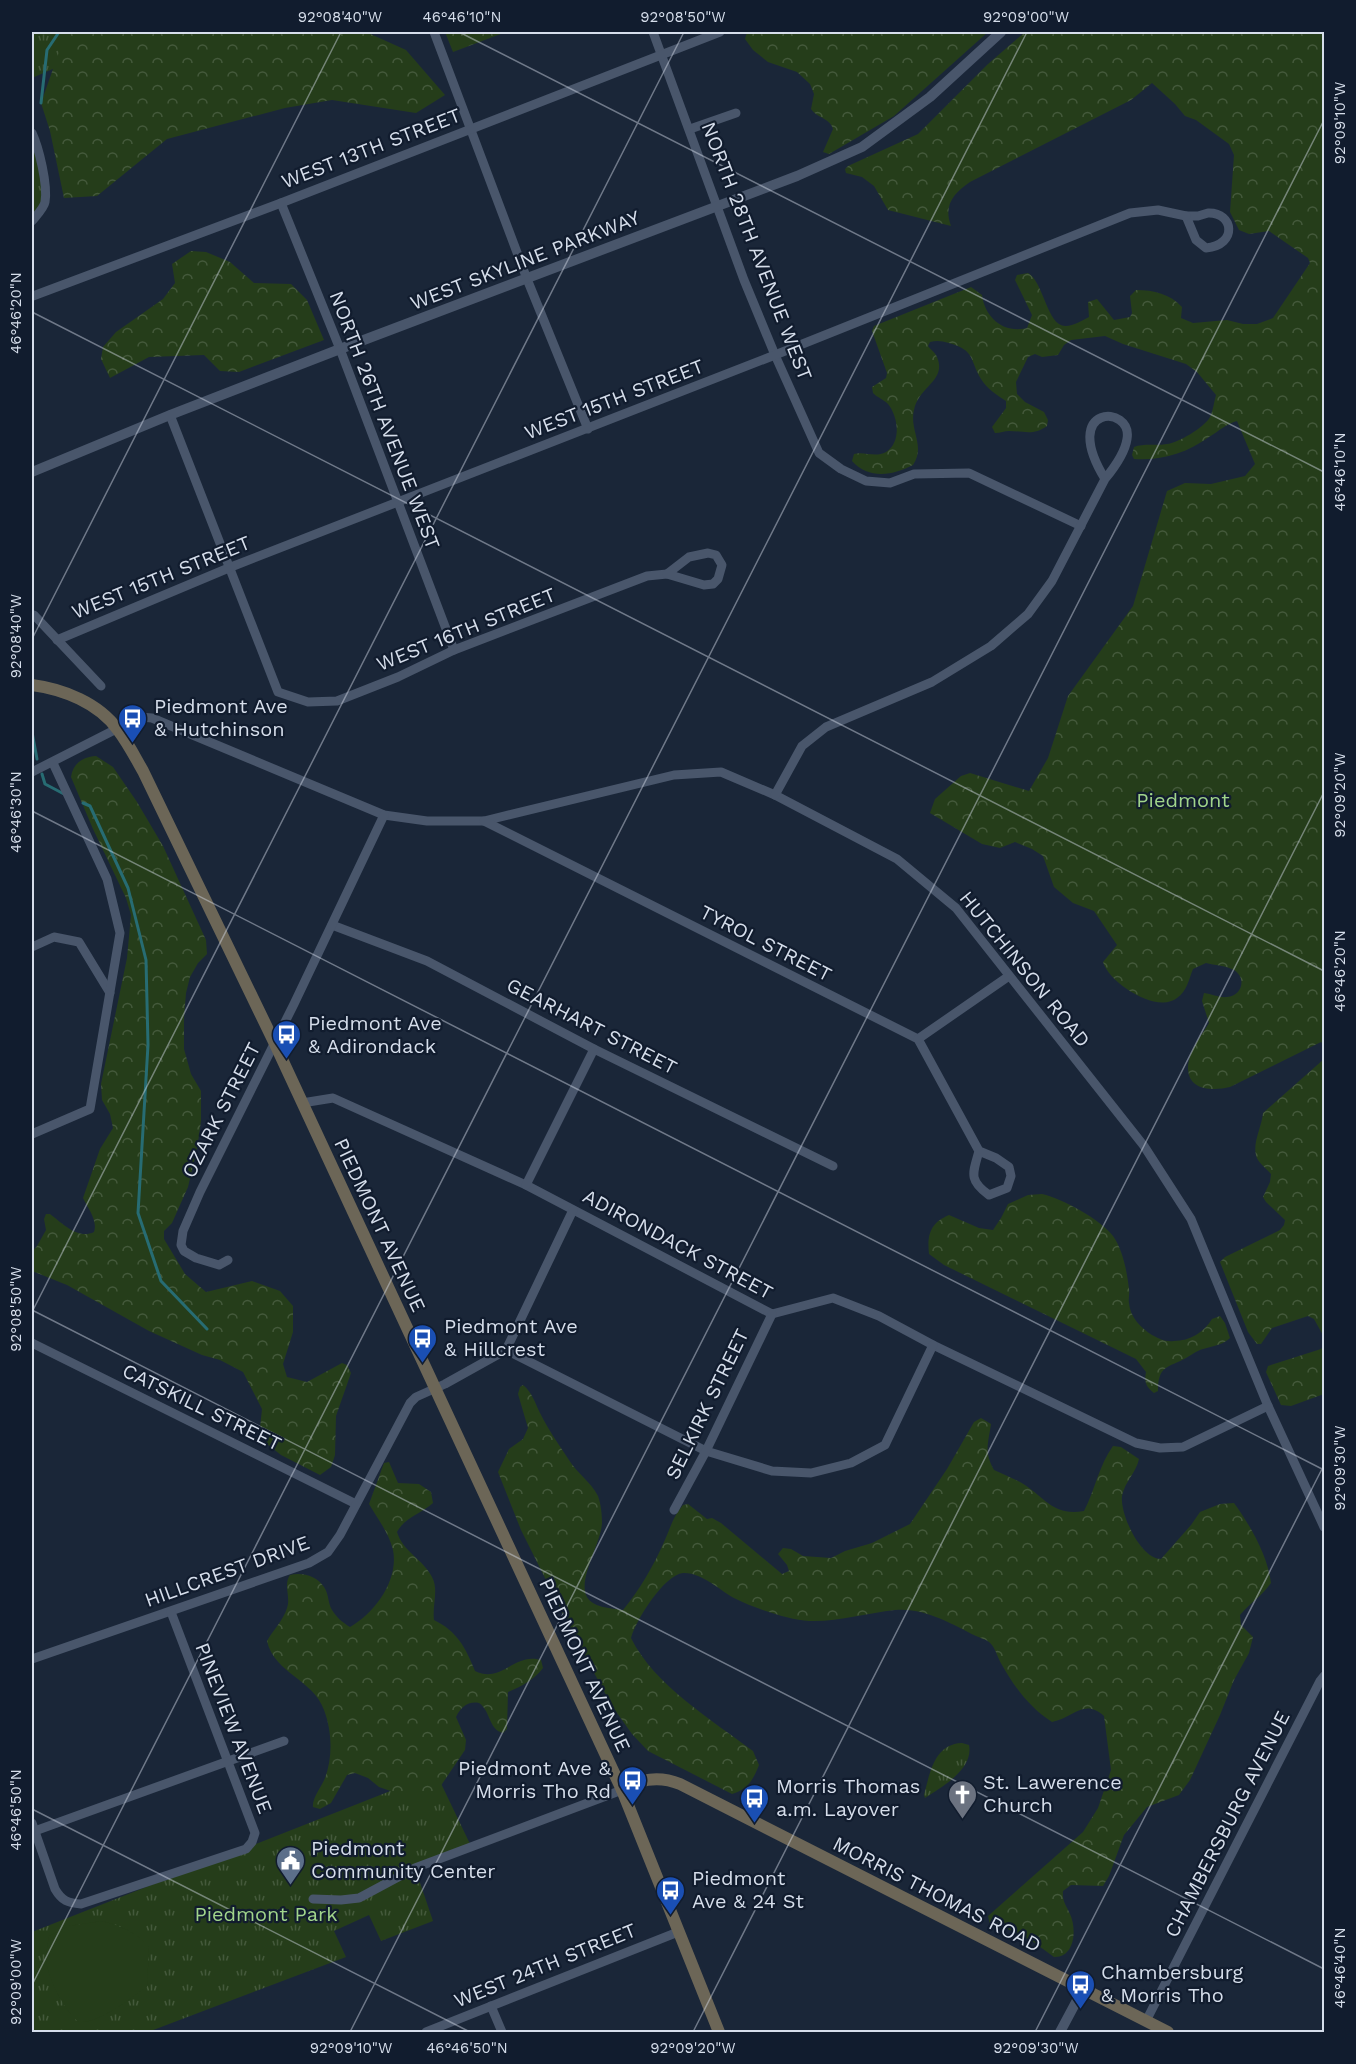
<svg xmlns="http://www.w3.org/2000/svg" width="1356" height="2064" font-family="'Work Sans',sans-serif">
  <style>
    .grass { fill: url(#grass-tufts) }
    .forest { fill: url(#forest-crowns) }
    .pitch { fill: #253d1a }
    .lines { fill: none; stroke-linecap: round; stroke-linejoin: round }
    .stream { stroke: #276c73; stroke-width: 3 }
    .minor { stroke: #49566b; stroke-width: 9 }
    .tertiary { stroke: #49566b; stroke-width: 10 }
    .secondary { stroke: #6c6657; stroke-width: 12 }
    .ticks { fill: none; stroke: #d6deeb; stroke-width: 1.5; stroke-opacity: 0.45 }
    .labels { text-anchor: middle; stroke-width: 4.5; stroke-linejoin: round; paint-order: stroke }
    .street-label { font-size: 20px; fill: #d6deeb; stroke: #111c2e }
    .poi-label { font-size: 20px; fill: #d6deeb; stroke: #111c2e; text-anchor: start }
    .park-label { font-size: 20px; fill: #a1d58b; stroke: #111c2e }
    .neatline { fill: none; stroke: #d6deeb; stroke-width: 2 }
    .ticks-label { font-size: 15px; text-anchor: middle; fill: #d6deeb }
  </style>
  <defs>
    <pattern id="grass-tufts" width="24" height="20" patternUnits="userSpaceOnUse" patternTransform="scale(1.5)"><rect width="24" height="20" fill="#253d1a"/><path d="M3 7l-1-3M5 7V3M7 7l1-3M15 17l-1-3M17 17v-4M19 17l1-3" fill="none" stroke="#44593b"/></pattern>
    <pattern id="forest-crowns" width="20" height="18" patternUnits="userSpaceOnUse" patternTransform="scale(1.5)"><rect width="20" height="18" fill="#253d1a"/><path d="M2 6a3 3 0 1 1 6 0M12 15a3 3 0 1 1 6 0" fill="none" stroke="#44593b"/></pattern>
  </defs>
  <rect width="100%" height="100%" fill="#1a2638"/>
  <g class="grass">
    <path d="M32,32H138L32,78Z"/>
    <path d="M32,133L45,203L32,221Z"/>
    <path d="M962,1743L969,1745C974,1769 942,1787 925,1798L924,1795C930,1773 934,1744 962,1743Z"/>
    <path d="M436,1773L471,1846L415,1868L433,1921L381,1941L369,1915L334,1931L346,1957L148,2032H32V1932Z"/>
  </g>
  <g class="forest">
    <path d="M66,32H366L406,50L445,95L416,113L332,100L285,108L167,139L97,196L64,198L50,131L41,103Z"/>
    <path d="M445,32H506L453,52Z"/>
    <path d="M747,32H988L894,116L829,154L823,152L833,129C830,118 817,118 811,109L814,94L810,84L797,72L768,62L753,50L745,39Z"/>
    <path d="M1025,32H1324V1045L1321,1042L1230,1087C1213,1091 1187,1091 1188,1066C1189,1051 1201,1036 1209,1023L1202,1001L1204,993C1212,994 1220,998 1227,997C1242,996 1247,978 1234,970C1227,966 1214,965 1206,963L1193,969C1189,979 1187,991 1177,998C1157,1014 1109,983 1103,962L1117,945L1094,911L1073,903L1054,887L1043,856L1032,849L1015,842L1000,848L982,844L930,813L935,799L961,776L970,773L1029,791L1048,758L1068,696L1133,606L1167,491L1185,483L1211,484L1245,476L1255,464L1237,421C1226,424 1219,431 1209,437C1187,453 1161,461 1134,459L1132,455L1134,447C1144,443 1156,446 1167,444C1178,443 1205,427 1210,417C1213,411 1214,402 1216,395L1197,372L1186,364L1123,344L1105,336L1071,340L1064,345L1058,355L1042,357L1035,354L1028,357L1016,382L1017,394L1025,402L1044,412L1048,420L1047,426C1033,436 1025,431 1009,431C1005,431 1000,433 995,433L992,427L1006,408V401C997,395 987,389 981,379C969,359 976,351 949,343C942,341 937,340 930,342L928,346C931,350 935,352 937,357C947,381 919,386 914,410C909,430 926,446 913,465C894,475 869,480 852,461L854,454C864,451 875,458 886,452C902,442 898,416 888,404C883,399 878,398 873,393L872,387L886,378L887,373L872,331L874,326L971,287L982,295C985,318 1004,334 1027,328L1032,315L1015,280L1017,275L1028,273C1044,282 1047,327 1066,326C1073,326 1083,320 1089,317L1088,302L1097,299L1114,320L1130,317L1132,313L1130,296L1136,290C1154,290 1170,294 1182,307L1181,318L1193,323L1227,320L1243,324H1257L1273,318L1310,263L1308,258L1269,231L1249,234L1239,230L1230,212L1234,155L1229,144L1196,120L1185,116L1175,104L1152,83L1131,100L970,182C954,193 943,205 951,226L888,210L874,186L862,177L846,173L845,169L848,166L918,134L988,64Z"/>
    <path d="M191,251L206,252L230,262L254,283L291,284L307,300L324,340L239,372L220,371L204,355L149,357L110,378L101,359L103,347L116,332L163,299L175,283L172,264Z"/>
    <path d="M96,756L113,767L137,802L163,846L206,940L207,954L198,963L190,977L186,993L184,1018V1049L191,1074L201,1091V1121L197,1149L188,1187L172,1223L164,1231V1239L185,1274L206,1292L252,1281L280,1291L293,1306V1332L283,1364L287,1377L307,1382L342,1363L347,1365L351,1373L336,1416L335,1455L331,1467L320,1475L281,1455L267,1444L260,1428L262,1409L243,1372L220,1360L202,1355L149,1331L67,1285L32,1271V1252L37,1246L46,1230L44,1219L46,1214H50C62,1223 78,1240 94,1232C98,1221 88,1208 83,1198L100,1149L113,1128L110,1114L102,1100L101,1084L127,958L131,915L126,898L93,829L71,777C73,763 83,757 96,756Z"/>
    <path d="M1324,1059V1337L1314,1319L1308,1316L1272,1328L1261,1344H1257L1248,1332L1220,1262L1225,1257L1280,1230L1284,1225L1285,1220L1266,1202L1263,1197L1270,1182L1271,1174C1267,1169 1261,1165 1258,1160C1250,1147 1262,1127 1263,1113Z"/>
    <path d="M1042,1194C1063,1199 1100,1219 1113,1236C1123,1250 1127,1272 1129,1289C1130,1294 1128,1298 1129,1303C1130,1317 1141,1328 1152,1335C1160,1339 1165,1342 1174,1341C1190,1341 1204,1332 1212,1319L1220,1316L1225,1323L1230,1338C1223,1345 1213,1346 1203,1349C1196,1351 1193,1354 1186,1358C1168,1368 1158,1365 1158,1391L1154,1393C1146,1387 1144,1382 1146,1372L1136,1359L944,1265L929,1254C927,1235 930,1223 949,1215L979,1228L993,1230L1001,1218L1008,1204L1028,1195Z"/>
    <path d="M1324,1345V1394L1291,1406L1281,1405L1266,1372L1268,1366L1321,1349Z"/>
    <path d="M523,1385C532,1392 535,1403 540,1413C548,1429 559,1445 569,1460C577,1473 591,1482 598,1496C601,1504 602,1515 602,1523C601,1543 579,1577 586,1595C591,1608 611,1608 623,1610C639,1591 654,1565 664,1542C670,1529 673,1516 683,1505L688,1504L707,1519L712,1518L721,1523L782,1574L789,1571L787,1565L778,1554L783,1548L791,1549L803,1556L831,1558L845,1551L872,1543L910,1524L947,1469L974,1422L981,1418L991,1424C988,1444 984,1452 994,1470C1005,1475 1015,1479 1025,1485C1047,1500 1054,1516 1084,1511C1095,1490 1099,1465 1113,1446L1121,1447L1139,1459C1136,1473 1125,1481 1122,1496C1120,1515 1141,1559 1161,1559L1191,1525L1200,1512L1220,1504L1234,1503C1250,1525 1268,1556 1271,1583C1262,1596 1250,1603 1240,1615L1241,1625L1253,1637L1249,1653L1234,1680L1220,1715L1190,1780L1179,1795L1147,1807L1124,1835L1109,1876L1103,1886L1071,1885L1063,1891C1062,1901 1066,1905 1070,1914C1077,1929 1075,1958 1054,1957L1032,1941L1008,1929L990,1925L988,1916L1083,1832L1098,1808L1111,1770L1104,1716C1084,1698 1073,1718 1052,1722C1030,1708 1015,1688 1002,1665C998,1659 995,1646 989,1642C985,1639 980,1638 976,1636C952,1624 924,1607 895,1610C867,1613 838,1622 809,1621C789,1620 754,1608 736,1599C720,1591 702,1572 683,1573C664,1575 636,1620 631,1638C654,1685 712,1720 753,1751L759,1765C753,1780 748,1789 732,1794L648,1751L632,1734L612,1706L570,1628L521,1530L498,1472L509,1449L523,1439L528,1428L518,1394L520,1387Z"/>
    <path d="M389,1462L398,1483L419,1484L431,1492L433,1503C421,1514 405,1517 397,1532C403,1552 423,1559 432,1577C439,1590 432,1606 434,1620C457,1631 466,1648 475,1671C502,1684 514,1652 541,1660L543,1668C534,1680 522,1686 508,1692L507,1729L503,1733C488,1729 491,1711 479,1703C468,1701 461,1707 456,1717L466,1740L465,1750L438,1790L426,1796L408,1797L379,1787L368,1778L355,1773L347,1775L331,1803L320,1809L313,1807C312,1798 321,1788 325,1778C333,1757 332,1731 324,1710C314,1680 274,1673 267,1641C273,1630 283,1621 287,1608C291,1597 283,1585 290,1575C302,1572 317,1576 324,1587C329,1594 328,1604 332,1610C337,1618 342,1622 350,1627C375,1613 399,1580 393,1550C389,1533 377,1518 369,1504L384,1463Z"/>
  </g>
  <path class="pitch" d="M102,1921C121,1926 136,1932 149,1947L147,1987C130,1998 99,2024 79,2022C64,2011 48,1978 46,1960C46,1952 48,1943 49,1936L69,1926Z"/>
  <g class="lines">
    <g class="stream">
      <path d="M41,103L47,50L59,32"/>
      <path d="M32,732L37,759"/>
      <path d="M42,774L45,784L64,794"/>
      <path d="M83,803L90,806L128,888L146,960L148,1045L138,1213L161,1281L207,1329"/>
    </g>
    <g class="minor">
      <path d="M434,32L527,279L588,429"/>
      <path d="M653,32L744,280L775,355L819,453L841,469L866,481L890,483L914,474L969,473L1081,526"/>
      <path d="M690,129L736,113"/>
      <path d="M32,133C39,148 48,185 45,202C44,208 36,216 32,221"/>
      <path d="M281,203L340,349L454,650"/>
      <path d="M1208,213C1234,212 1238,245 1206,248L1196,240L1186,216H1198Z"/>
      <path d="M33,296L281,203L720,32"/>
      <path d="M170,415L278,692L308,702L337,701L398,677L454,650L647,576L667,574"/>
      <path d="M708,553L716,555L722,565L718,579L713,584L704,585L667,574L689,557Z"/>
      <path d="M34,615L101,686"/>
      <path d="M57,640L231,567L775,355L1130,213L1158,210L1186,216"/>
      <path d="M32,772L140,717L152,718L384,815L427,821H484L674,775L721,772L775,795L897,859L956,908L1144,1146L1191,1219L1268,1406L1324,1527"/>
      <path d="M775,795L802,746L826,727L932,682L991,646L1028,614L1052,581L1105,479C1114,468 1125,453 1127,439C1133,404 1059,404 1105,479"/>
      <path d="M484,821L918,1039L979,1151L996,1158L1009,1167L1011,1176L1007,1188L989,1195C968,1180 973,1173 979,1151"/>
      <path d="M332,925L427,961L594,1049L833,1166"/>
      <path d="M32,947L54,937L79,942L110,993"/>
      <path d="M918,1039L1009,976"/>
      <path d="M302,1103L333,1098L526,1185L772,1314L833,1298L879,1316L933,1345L1136,1443L1160,1448L1183,1447L1268,1406"/>
      <path d="M32,1134L90,1109L120,933L107,879L53,763"/>
      <path d="M526,1185L594,1049"/>
      <path d="M228,1260L219,1265L196,1258L184,1251L181,1245L183,1231L200,1192L294,1004L384,815"/>
      <path d="M32,1343L356,1504"/>
      <path d="M506,1350L706,1451L772,1471L811,1473L851,1463L885,1445L933,1345"/>
      <path d="M674,1510L706,1451L772,1314"/>
      <path d="M32,1659L309,1563L328,1552L340,1535L410,1403L416,1397L445,1384L506,1350L573,1210"/>
      <path d="M32,1823L55,1889C62,1901 68,1903 81,1904L246,1849L252,1842L255,1833L171,1612"/>
      <path d="M32,1832L284,1741"/>
      <path d="M313,1899L341,1900L359,1898L415,1868L622,1790"/>
      <path d="M491,2006L502,2032"/>
      <path d="M1146,2021L1320,1681L1324,1676"/>
      <path d="M426,2032L678,1932"/>
    </g>
    <g class="tertiary">
      <path d="M32,472L170,415L340,349L797,176L862,147L930,97L1001,32"/>
      <path d="M1060,2032L1083,1989"/>
    </g>
    <g class="secondary">
      <path d="M32,685C63,689 99,703 118,730C128,743 135,757 143,771L275,1044L622,1790L719,2032"/>
      <path d="M622,1790C641,1778 660,1776 680,1784L1168,2032"/>
    </g>
  </g>
  <path class="ticks" d="M459,32L1324,472M32,312L1324,971M32,639L341,32M32,811L1324,1470M32,1310L1324,1969M32,1312L684,32M32,1809L470,2032M32,1985L1027,32M350,2032L1324,120M693,2032L1324,792M1035,2032L1324,1465"/>
  <defs>
    <symbol id="bus-pin" viewBox="-11 -11 22 30"><path d="M0 17L-7.5 6A9.5 9.5 0 1 1 7.5 6Z" fill="#1a4fb4" stroke="#111c2e"/><path d="M-5-6H5V4H4V6H2V4H-2V6H-4V4H-5ZM-3.5-4V0h7V-4ZM-3.5 1.2v1.5H-2V1.2ZM2 1.2v1.5H3.5V1.2Z" fill="#fff"/></symbol>
    <symbol id="church-pin" viewBox="-11 -11 22 30"><path d="M0 17L-7.5 6A9.5 9.5 0 1 1 7.5 6Z" fill="#6b7280" stroke="#111c2e"/><path d="M-1.2-6h2.4v3.5h3.3v2.4h-3.3V6h-2.4V-.1h-3.3v-2.4h3.3Z" fill="#fff"/></symbol>
    <symbol id="civic-pin" viewBox="-11 -11 22 30"><path d="M0 17L-7.5 6A9.5 9.5 0 1 1 7.5 6Z" fill="#5c6f8a" stroke="#111c2e"/><path d="M-.6-6.5H3V-4.5H.6V-3L4-1V1h2V6H-6V1h2V-1L-.6-3ZM-1.2 2.5V6h2.4V2.5Z" fill="#fff"/></symbol>
  </defs>
  <g fill-rule="evenodd">
    <use href="#bus-pin" x="116" y="702" width="33" height="45"/>
    <use href="#bus-pin" x="270" y="1018" width="33" height="45"/>
    <use href="#bus-pin" x="406" y="1322" width="33" height="45"/>
    <use href="#bus-pin" x="616" y="1764" width="33" height="45"/>
    <use href="#church-pin" x="946" y="1778" width="33" height="45"/>
    <use href="#bus-pin" x="738" y="1782" width="33" height="45"/>
    <use href="#civic-pin" x="274" y="1844" width="33" height="45"/>
    <use href="#bus-pin" x="654" y="1874" width="33" height="45"/>
    <use href="#bus-pin" x="1064" y="1968" width="33" height="45"/>
  </g>
  <g class="labels">
    <g class="street-label">
      <text transform="translate(371 148) rotate(-21)" y="7">WEST 13TH STREET</text>
      <text transform="translate(757 251) rotate(69)" y="7">NORTH 28TH AVENUE WEST</text>
      <text transform="translate(525 260) rotate(-21)" y="7">WEST SKYLINE PARKWAY</text>
      <text transform="translate(614 399) rotate(-21)" y="7">WEST 15TH STREET</text>
      <text transform="translate(385 420) rotate(69)" y="7">NORTH 26TH AVENUE WEST</text>
      <text transform="translate(161 577) rotate(-22)" y="7">WEST 15TH STREET</text>
      <text transform="translate(466 629) rotate(-22)" y="7">WEST 16TH STREET</text>
      <text transform="translate(766 943) rotate(27)" y="7">TYROL STREET</text>
      <text transform="translate(1025 969) rotate(51)" y="7">HUTCHINSON ROAD</text>
      <text transform="translate(592 1026) rotate(27)" y="7">GEARHART STREET</text>
      <text transform="translate(221 1110) rotate(-63)" y="7">OZARK STREET</text>
      <text transform="translate(380 1225) rotate(65)" y="7">PIEDMONT AVENUE</text>
      <text transform="translate(678 1244) rotate(28)" y="7">ADIRONDACK STREET</text>
      <text transform="translate(707 1404) rotate(-64)" y="7">SELKIRK STREET</text>
      <text transform="translate(202 1407) rotate(26)" y="7">CATSKILL STREET</text>
      <text transform="translate(227 1571) rotate(-20)" y="7">HILLCREST DRIVE</text>
      <text transform="translate(585 1665) rotate(65)" y="7">PIEDMONT AVENUE</text>
      <text transform="translate(234 1728) rotate(69)" y="7">PINEVIEW AVENUE</text>
      <text transform="translate(1227 1824) rotate(-63)" y="7">CHAMBERSBURG AVENUE</text>
      <text transform="translate(937 1894) rotate(27)" y="7">MORRIS THOMAS ROAD</text>
      <text transform="translate(545 1965) rotate(-22)" y="7">WEST 24TH STREET</text>
    </g>
    <g class="poi-label">
      <text x="154" y="713">Piedmont Ave<tspan x="154" dy="23">&amp; Hutchinson</tspan></text>
      <text x="308" y="1030">Piedmont Ave<tspan x="308" dy="23">&amp; Adirondack</tspan></text>
      <text x="444" y="1333">Piedmont Ave<tspan x="444" dy="23">&amp; Hillcrest</tspan></text>
      <text x="611" y="1775" text-anchor="end">Piedmont Ave &amp;<tspan x="611" dy="23">Morris Tho Rd</tspan></text>
      <text x="983" y="1789">St. Lawerence<tspan x="983" dy="23">Church</tspan></text>
      <text x="776" y="1793">Morris Thomas<tspan x="776" dy="23">a.m. Layover</tspan></text>
      <text x="311" y="1855">Piedmont<tspan x="311" dy="23">Community Center</tspan></text>
      <text x="692" y="1885">Piedmont<tspan x="692" dy="23">Ave &amp; 24 St</tspan></text>
      <text x="1101" y="1979">Chambersburg<tspan x="1101" dy="23">&amp; Morris Tho</tspan></text>
    </g>
    <g class="park-label">
      <text x="1183" y="807">Piedmont</text>
      <text x="266" y="1921">Piedmont Park</text>
    </g>
  </g>
  <rect width="1356" height="2064" fill="none" stroke="#111c2e" stroke-width="66"/>
  <rect x="33" y="33" width="1290" height="1998" class="neatline"/>
  <g class="ticks-label">
    <text x="340" y="22">92°08'40"W</text>
    <text x="462" y="22">46°46'10"N</text>
    <text x="683" y="22">92°08'50"W</text>
    <text x="1026" y="22">92°09'00"W</text>
    <text transform="translate(1340 123) rotate(-90)" y="5">92°09'10"W</text>
    <text transform="translate(16 313) rotate(-90)" y="5">46°46'20"N</text>
    <text transform="translate(1340 472) rotate(-90)" y="5">46°46'10"N</text>
    <text transform="translate(16 636) rotate(-90)" y="5">92°08'40"W</text>
    <text transform="translate(1340 795) rotate(-90)" y="5">92°09'20"W</text>
    <text transform="translate(16 812) rotate(-90)" y="5">46°46'30"N</text>
    <text transform="translate(1340 971) rotate(-90)" y="5">46°46'20"N</text>
    <text transform="translate(16 1309) rotate(-90)" y="5">92°08'50"W</text>
    <text transform="translate(1340 1468) rotate(-90)" y="5">92°09'30"W</text>
    <text transform="translate(16 1810) rotate(-90)" y="5">46°46'50"N</text>
    <text transform="translate(1340 1968) rotate(-90)" y="5">46°46'40"N</text>
    <text transform="translate(16 1982) rotate(-90)" y="5">92°09'00"W</text>
    <text x="351" y="2053">92°09'10"W</text>
    <text x="467" y="2053">46°46'50"N</text>
    <text x="693" y="2053">92°09'20"W</text>
    <text x="1036" y="2053">92°09'30"W</text>
  </g>
</svg>
